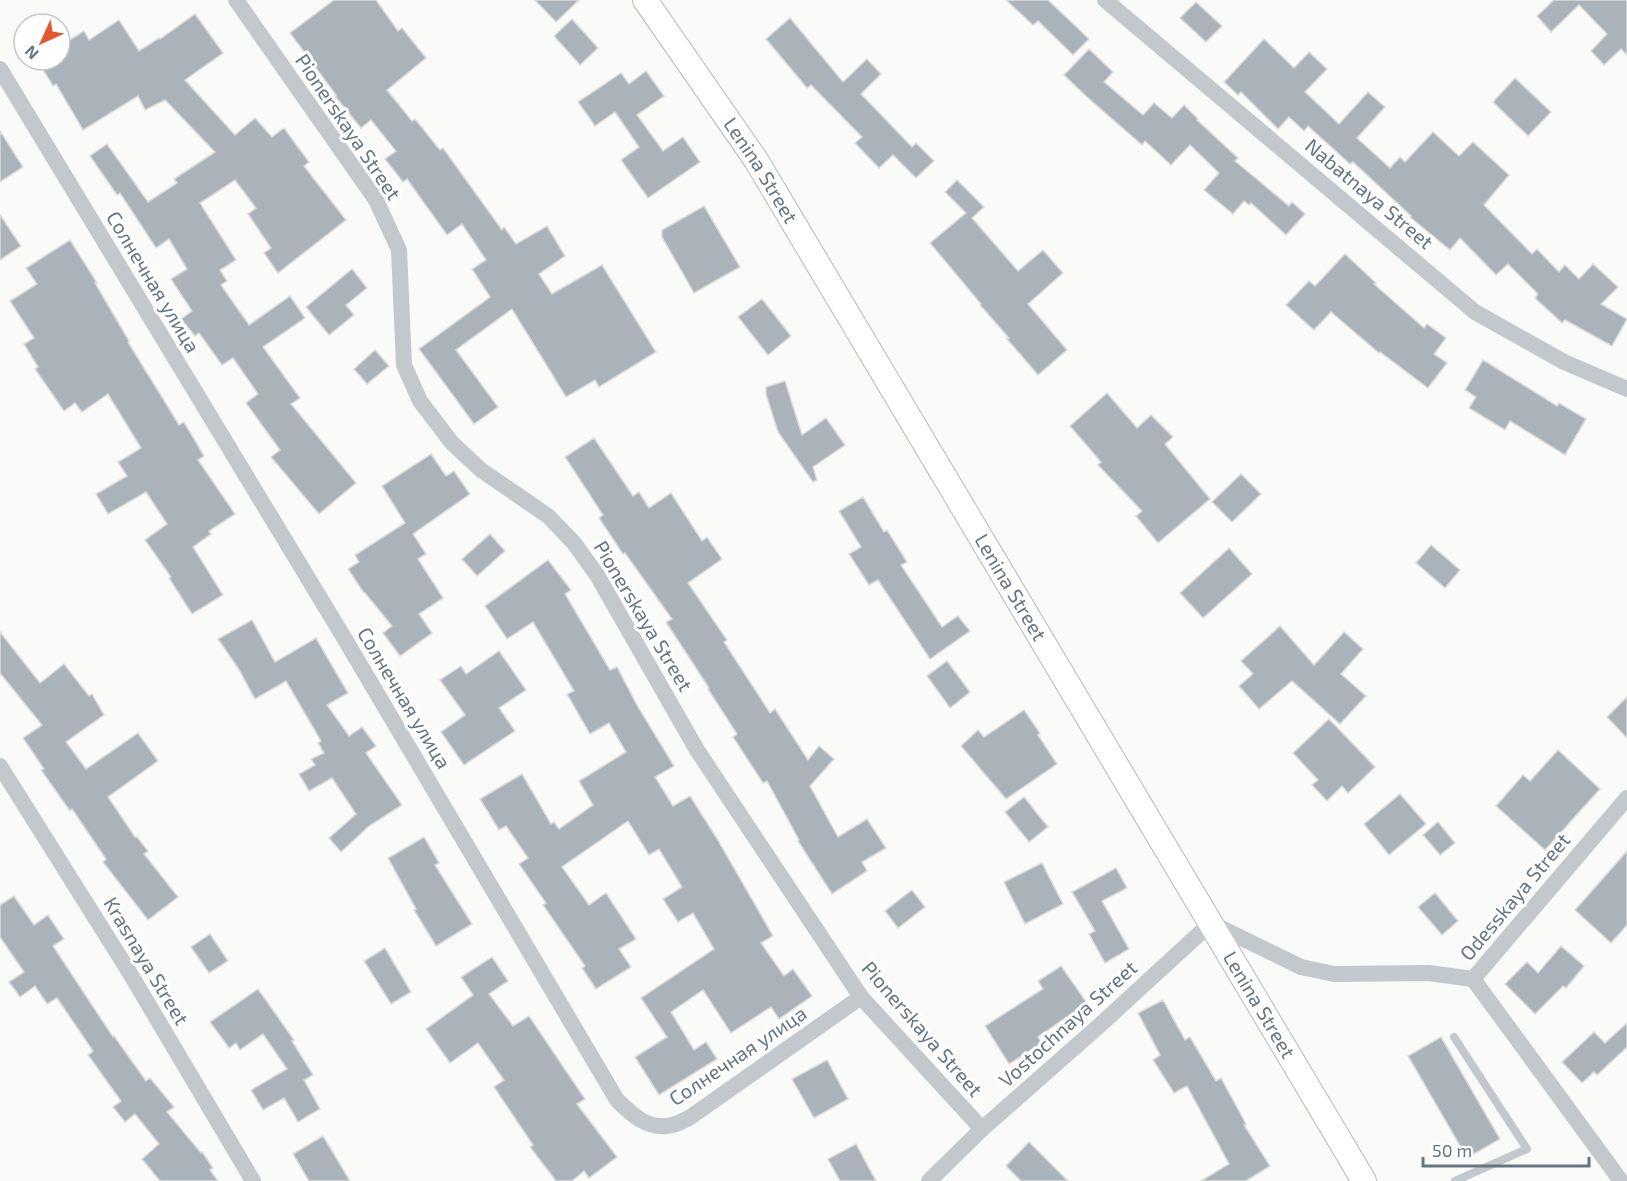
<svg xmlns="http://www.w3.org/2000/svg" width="1627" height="1181" font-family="'Exo 2',sans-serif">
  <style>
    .building { fill: #aab3b9; stroke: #dcdcda; stroke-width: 1.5 }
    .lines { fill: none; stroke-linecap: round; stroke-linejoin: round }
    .secondary-casing { stroke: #b3babf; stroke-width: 26 }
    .lane { stroke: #c3c8cc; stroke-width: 8 }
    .street { stroke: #c3c8cc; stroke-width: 16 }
    .secondary { stroke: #fff; stroke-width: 24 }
    .labels { text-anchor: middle; stroke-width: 6; stroke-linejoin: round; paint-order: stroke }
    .street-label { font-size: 20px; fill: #657683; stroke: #fff }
  </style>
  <rect width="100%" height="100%" fill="#fafaf8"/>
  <g class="building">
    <path d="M334,0H376L398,31L402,28L426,58L387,90L412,121L415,119L440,150L443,148L502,230L504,227L516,244L547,226L565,256L539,274L552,294L602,265L656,352L599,387L595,380L566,397L512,309L456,350L498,407L474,424L419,349L490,297L472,269L486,260L462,224L447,235L407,179L403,182L385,159L396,151L371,120L361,128L335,96L336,95L290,33Z"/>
    <path d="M535,0H579L556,22Z"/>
    <path d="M1006,0H1048L1089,39L1073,55L1038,21L1033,25Z"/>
    <path d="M1554,0H1627V55L1621,49L1604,65L1591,51L1607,34L1579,5L1551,32L1537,16Z"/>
    <path d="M1196,2L1222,26L1206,42L1180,18Z"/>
    <path d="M195,14L223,53L185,80L235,135L255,118L272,137L284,128L309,162L304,166L346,220L278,273L264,253L271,248L248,214L256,208L235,180L200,203L236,260L220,270L227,281L221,285L249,325L290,296L305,318L263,347L300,398L291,404L356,483L319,514L271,457L280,450L246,403L258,394L233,358L222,365L199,333L195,336L181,319L192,311L171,279L187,269L169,239L156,248L120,193L117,195L90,156L107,144L148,202L177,183L174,179L215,152L165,100L145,110L138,96L83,130L56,84L53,86L37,60H60V46L84,31L89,40L119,20L139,51L159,38L160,39Z"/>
    <path d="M790,18L843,82L867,59L881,74L861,94L912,147L916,143L934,161L916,178L893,155L879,168L855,143L862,137L811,85L807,88L766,39Z"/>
    <path d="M572,19L598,48L580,65L554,36Z"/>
    <path d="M1264,39L1294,68L1309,52L1327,69L1305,92L1339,124L1368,92L1385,107L1357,138L1390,168L1400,157L1405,162L1433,132L1459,156L1473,142L1509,175L1484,205L1532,254L1537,249L1559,272L1565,265L1579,279L1593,264L1618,287L1601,304L1627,319L1612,346L1565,320L1562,323L1535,298L1538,294L1508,264L1496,275L1460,238L1450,250L1410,217L1411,216L1353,162L1350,164L1308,126L1304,131L1289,117L1278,129L1241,92L1238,95L1224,82Z"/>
    <path d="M1089,49L1113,72L1104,82L1143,115L1154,103L1172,118L1184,105L1198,119L1197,120L1238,158L1235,161L1289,206L1292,202L1305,214L1286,235L1251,203L1249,205L1244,201L1233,214L1204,190L1219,173L1190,145L1171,165L1145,141L1142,145L1087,97L1064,75Z"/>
    <path d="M646,71L664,96L637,115L663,151L683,137L700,162L648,198L621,160L639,147L615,112L595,126L578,102L621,73L629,84Z"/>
    <path d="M1515,78L1551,112L1528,136L1493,102Z"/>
    <path d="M0,131L23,167L0,182Z"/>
    <path d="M957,180L984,207L972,218L1018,271L1043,250L1063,273L1028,304L1067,350L1038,375L1007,339L1009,338L980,305L981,304L930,243L966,213L945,192Z"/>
    <path d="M704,206L740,267L694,293L662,237V230Z"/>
    <path d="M0,215L21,246L0,260Z"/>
    <path d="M70,240L97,283H95L129,341L128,342L179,425L184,422L204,456L198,460L235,514L209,531L211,534L193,547L223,595L192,614L169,578L171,577L145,540L167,524L146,492L108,514L96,494L127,476L118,462L141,448L108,394L82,412L75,403L64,411L35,369L38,367L24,344L34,338L10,301L37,284L26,268Z"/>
    <path d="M1345,254L1376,283L1374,284L1424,328L1427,324L1446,338L1434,354L1447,363L1428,388L1380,352L1379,353L1331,312L1314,330L1286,305L1309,281L1315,286Z"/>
    <path d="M352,269L367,288L346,305L354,315L329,335L306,307Z"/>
    <path d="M762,299L791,336L768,355L738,317Z"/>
    <path d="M375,350L389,366L367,384L354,369Z"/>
    <path d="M1483,360L1557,406L1559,403L1586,419L1565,455L1510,421L1505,430L1469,408L1476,397L1465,390Z"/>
    <path d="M785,381L802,435L826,418L845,445L813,467L817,480L813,482L778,432L766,394V387Z"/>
    <path d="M1107,393L1137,428L1151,415L1173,437L1165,444L1210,499L1158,543L1136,516L1142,511L1098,465L1101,462L1070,426Z"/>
    <path d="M594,438L633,496L639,492L649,508L671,493L702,541L707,537L722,559L688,583L727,640L724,642L770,713L775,709L808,760L819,746L834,759L810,786L838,837L867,819L886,848L862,862L867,871L832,894L798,841L799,840L767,781L763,783L733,737L737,734L708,689L709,688L666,622L672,619L625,553L623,554L599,518L603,515L565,457Z"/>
    <path d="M431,454L446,476L454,471L470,494L413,534L426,554L418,559L443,598L419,614L432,633L400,656L383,633L392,626L365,593H364L348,569L359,562L355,555L405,523L382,486Z"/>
    <path d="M1241,474L1261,494L1232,522L1212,502Z"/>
    <path d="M863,497L884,532L887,530L907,562L901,565L942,627L958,616L970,631L930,659L878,580L869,585L849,554L861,547L839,511Z"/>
    <path d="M490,534L505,551L477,576L462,559Z"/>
    <path d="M1431,545L1460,570L1445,588L1416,563Z"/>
    <path d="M1229,548L1252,574L1203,618L1180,593Z"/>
    <path d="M548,560L571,590L565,594L610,670L617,667L638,707L674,766L655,777L673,806L690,796L716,837L773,936L761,943L784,976L793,969L812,996L779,1019L771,1007L731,1033L703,990L671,1012L694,1050L706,1042L717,1059L659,1095L635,1057L667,1037L641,998L714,949L693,913L678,922L663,899L682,887L659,849L649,855L628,821L562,867L589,905L606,893L636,939L619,949L631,967L596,989L582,968L585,966L543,905L546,903L519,864L528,858L506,826L499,830L480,799L522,774L551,824L554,822L559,829L593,805L579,781L626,752L609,723L590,734L567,694L574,691L533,622L507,639L485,606Z"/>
    <path d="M252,620L275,662L316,638L348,693L327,705L349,736L362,727L376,746L366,753L402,805L369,826L341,852L329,838L356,814L332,778L309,791L299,774L315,765L311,759L324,753L318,743L321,741L286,681L255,699L238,668L218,639Z"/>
    <path d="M1280,626L1314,665L1344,632L1363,649L1341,674L1366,696L1340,724L1292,681L1259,709L1239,686L1253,674L1241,661Z"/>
    <path d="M0,632L40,683L64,664L89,696L92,694L104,715L66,742L86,769L138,733L158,761L108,797L135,837H137L148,851L144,854L178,897L148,920L103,862L106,859L72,809L70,811L41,770L44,769L23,738L42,725L0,673Z"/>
    <path d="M499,651L526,690L499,708L515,731L464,765L441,732L465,715L440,680L461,666L466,674Z"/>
    <path d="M947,661L970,692L950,708L927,676Z"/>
    <path d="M1627,697V738L1607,717Z"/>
    <path d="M1024,710L1040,733L1038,735L1057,764L1006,799L961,746L978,730L984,737Z"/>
    <path d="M1329,719L1375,767L1348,793L1342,786L1327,801L1312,785L1318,780L1293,753Z"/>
    <path d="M1558,750L1600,789L1545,850L1496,806L1523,775L1530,781Z"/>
    <path d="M1400,794L1426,824L1389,855L1364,824Z"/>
    <path d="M1024,797L1048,827L1029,842L1005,812Z"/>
    <path d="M1438,822L1455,843L1440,855L1423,835Z"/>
    <path d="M424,837L439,863L435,865L472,924L436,946L414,910L416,909L388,858Z"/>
    <path d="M1627,851V925L1611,943L1575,910Z"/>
    <path d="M1042,863L1063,904L1025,924L1004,882Z"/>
    <path d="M1116,868L1127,888L1102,901L1129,949L1105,963L1089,934L1095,931L1072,892Z"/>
    <path d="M912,890L925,907L898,928L885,911Z"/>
    <path d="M1435,893L1458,921L1442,935L1418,907Z"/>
    <path d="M14,896L34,925L48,915L64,939L53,946L113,1037L114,1036L146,1081L150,1078L174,1107L167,1112L201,1153L202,1152L213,1168L210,1170L218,1181H160L142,1159L159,1144L135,1114L125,1122L113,1107L121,1101L88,1055L93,1051L57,998L47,1004L35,986L20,997L9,982L24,972L0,937V905Z"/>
    <path d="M210,934L228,961L209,973L191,947Z"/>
    <path d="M1561,946L1584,966L1566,988L1563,986L1535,1014L1505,984L1527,962L1538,973Z"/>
    <path d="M385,948L411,992L391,1004L364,961Z"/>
    <path d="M492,957L508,981L489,994L513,1026L529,1016L585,1099L577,1104L617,1157L589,1178L584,1171L572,1181H556L530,1147L533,1145L494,1087L504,1080L478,1043L450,1063L426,1029L473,995L461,977Z"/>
    <path d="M1061,966L1087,1003L1038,1037L1042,1043L1009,1064L985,1026L1043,989L1038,981Z"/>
    <path d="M258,989L294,1040L292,1041L313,1075L304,1080L320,1109L298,1122L284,1098L263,1110L251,1090L287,1069L263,1034L240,1050L236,1043L229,1048L210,1022Z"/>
    <path d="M1163,1000L1185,1040L1190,1037L1216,1081L1221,1078L1246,1124L1244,1125L1270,1166L1246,1181H1201L1229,1164L1187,1086L1174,1093L1153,1060L1160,1055L1138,1013Z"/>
    <path d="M1627,1023V1047L1597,1075L1594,1072L1582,1083L1562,1062L1594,1032L1605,1043Z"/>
    <path d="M1441,1037L1500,1139L1467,1158L1408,1056Z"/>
    <path d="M827,1060L848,1099L814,1118L792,1079Z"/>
    <path d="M323,1136L350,1181H309L293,1154Z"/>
    <path d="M1029,1142L1068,1181H1021L1006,1166Z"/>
    <path d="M856,1144L876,1181H840L828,1159Z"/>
  </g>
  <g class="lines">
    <defs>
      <g id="secondary">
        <path id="s1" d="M645,0L756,160L1364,1181"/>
      </g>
    </defs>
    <use href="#secondary" class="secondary-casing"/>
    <path class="lane" d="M1454,1037L1527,1149L1455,1181"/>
    <g class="street">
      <path d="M236,0L376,200L399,250L404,365L420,401L452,443L481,470L548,516L574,543L597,575L697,750L861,997L982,1129"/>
      <path d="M1105,0L1475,312L1564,362L1627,389"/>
      <path d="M0,69L343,636L617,1100C632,1115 649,1131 672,1125C678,1124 684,1120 689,1118L861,997"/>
      <path d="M0,766L128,970L253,1181"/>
      <path d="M1473,979L1621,1181"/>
      <path d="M929,1181L982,1129L1100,1025L1211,923L1301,967L1334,974L1429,973L1473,979L1627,798"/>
    </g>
    <use href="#secondary" class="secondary"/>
  </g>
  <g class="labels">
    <g class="street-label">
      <text transform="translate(348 127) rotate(56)" y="7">Pionerskaya Street</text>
      <text dy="7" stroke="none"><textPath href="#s1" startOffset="206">Lenina Street</textPath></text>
      <text transform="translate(1369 194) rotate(40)" y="7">Nabatnaya Street</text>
      <text transform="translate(153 282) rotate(59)" y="7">Солнечная улица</text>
      <text dy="7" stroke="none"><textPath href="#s1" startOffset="692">Lenina Street</textPath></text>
      <text transform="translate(643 616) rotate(59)" y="7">Pionerskaya Street</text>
      <text transform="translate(404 698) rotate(59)" y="7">Солнечная улица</text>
      <text transform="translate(1515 897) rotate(-50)" y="7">Odesskaya Street</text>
      <text transform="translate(146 961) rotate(59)" y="7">Krasnaya Street</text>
      <text dy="7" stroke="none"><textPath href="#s1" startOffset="1178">Lenina Street</textPath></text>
      <text transform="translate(1068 1024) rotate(-42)" y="7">Vostochnaya Street</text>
      <text transform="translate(922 1029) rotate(49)" y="7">Pionerskaya Street</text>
      <text transform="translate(738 1056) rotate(-34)" y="7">Солнечная улица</text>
    </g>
  </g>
  <g transform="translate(42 42) rotate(225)"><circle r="28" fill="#ffffff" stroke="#c1c8cd" stroke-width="1.5"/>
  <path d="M0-4.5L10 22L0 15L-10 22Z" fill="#e4572e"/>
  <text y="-9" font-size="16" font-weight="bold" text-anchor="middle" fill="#657683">N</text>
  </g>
  <path d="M1423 1157v9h166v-9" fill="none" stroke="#657683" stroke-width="3"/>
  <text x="1432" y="1157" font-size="18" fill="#657683" stroke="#ffffff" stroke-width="4.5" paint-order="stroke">50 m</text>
</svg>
